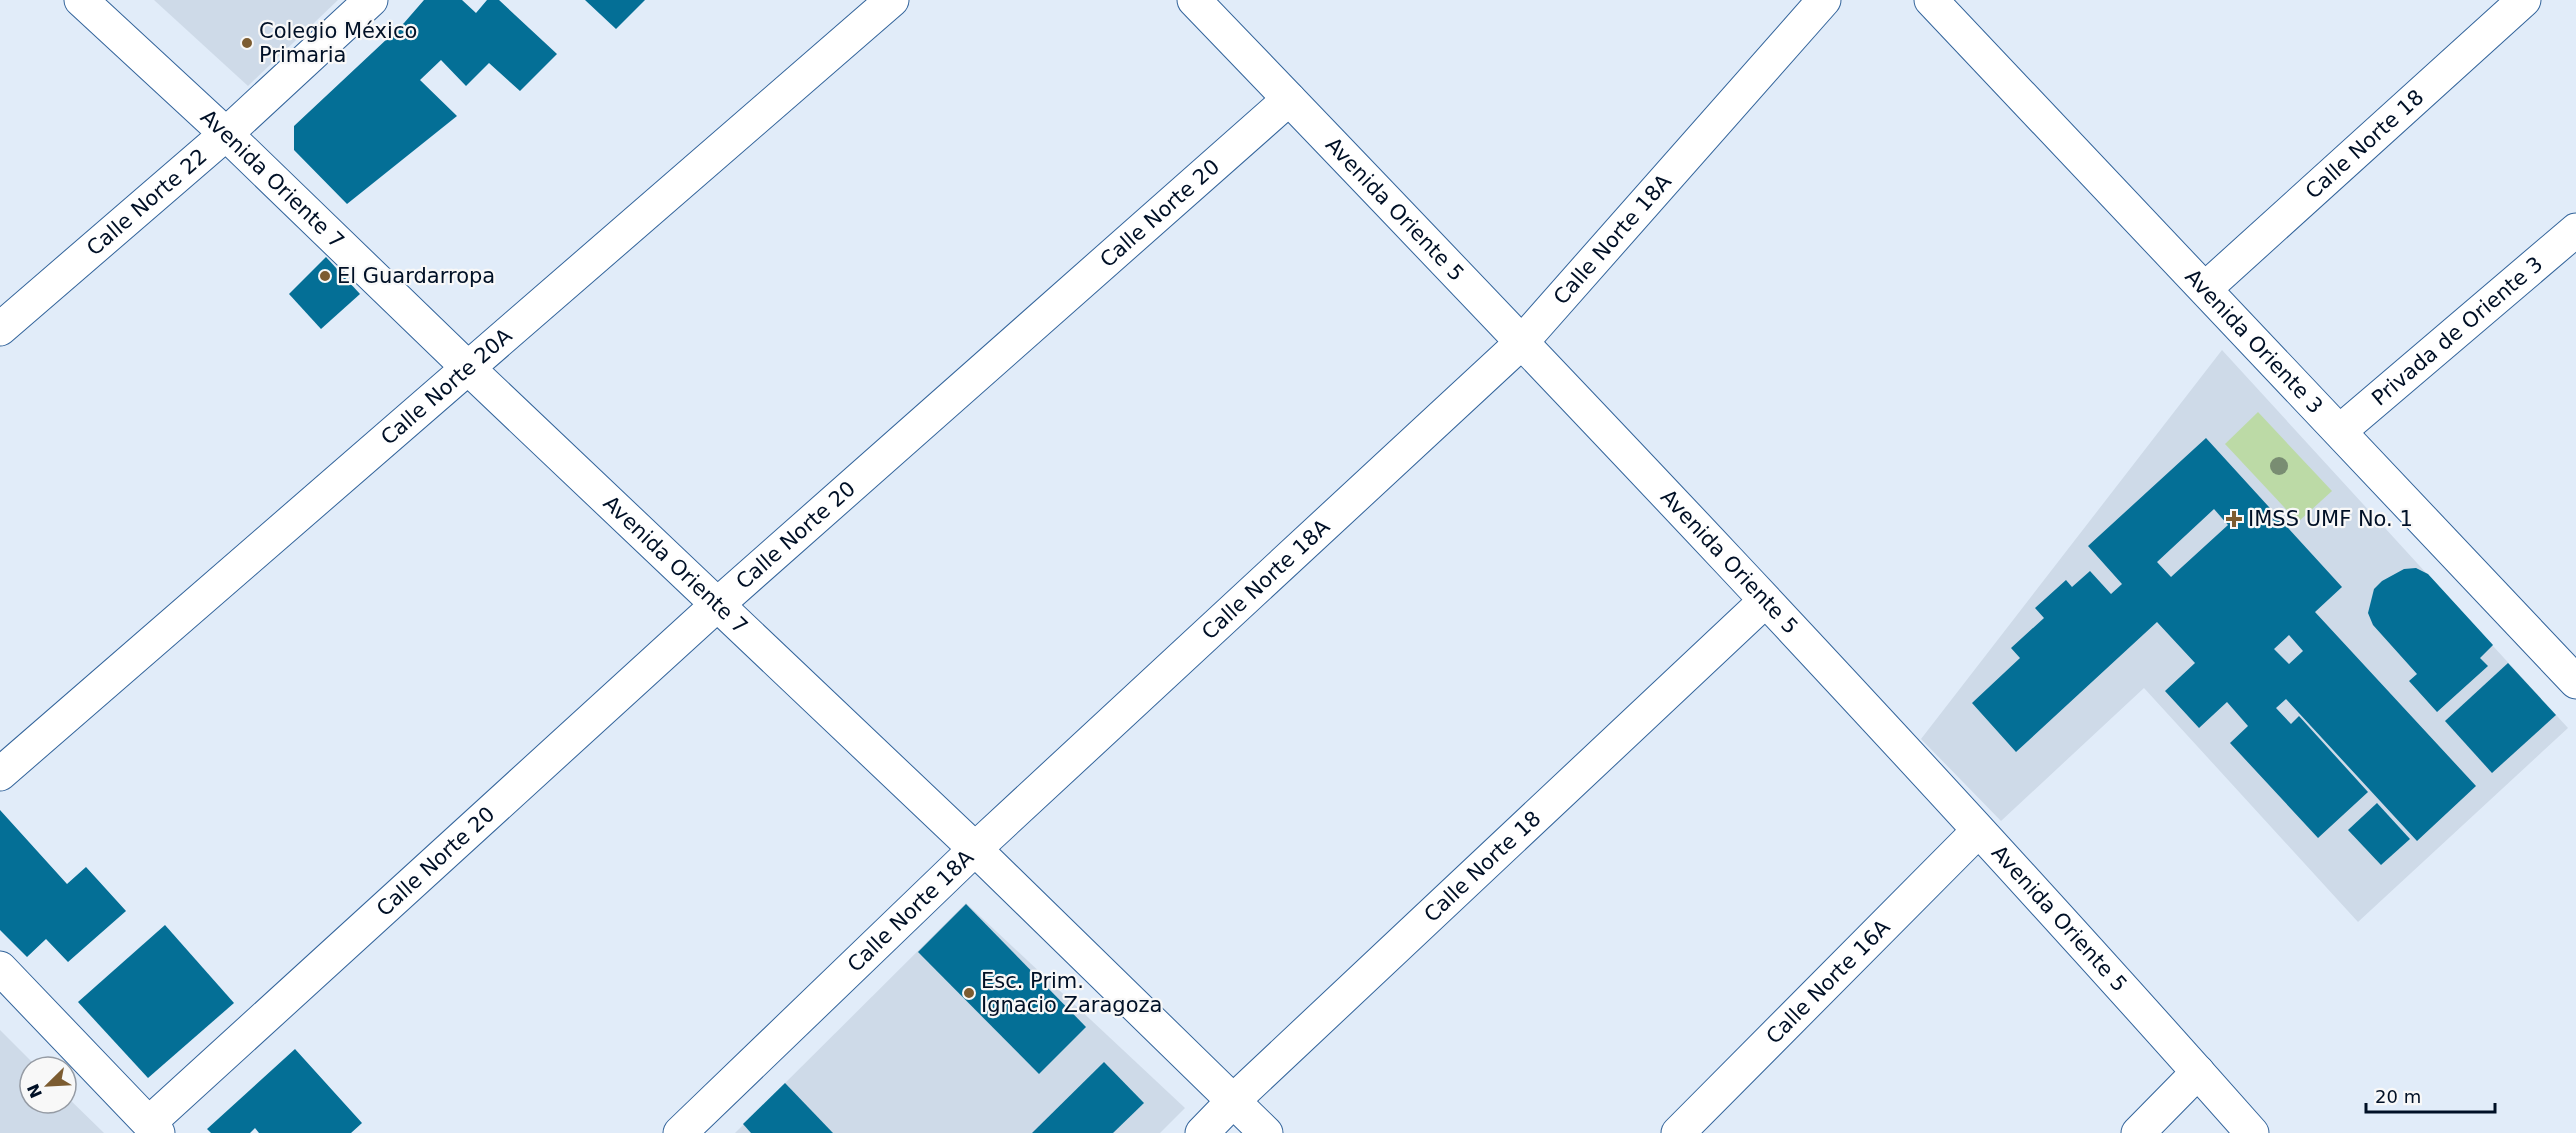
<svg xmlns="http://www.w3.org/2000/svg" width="2576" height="1133" font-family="'DejaVu Sans',sans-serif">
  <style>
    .built { fill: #cedae8 }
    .green { fill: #bcdaa6 }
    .building { fill: #046f96; fill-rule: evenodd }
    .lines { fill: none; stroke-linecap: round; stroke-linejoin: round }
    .minor-casing { stroke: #33649b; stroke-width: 35 }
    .minor { stroke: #fff; stroke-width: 33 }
    .tree { fill: #798d72 }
    .poi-dot { fill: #7c5c31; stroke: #f8f8f8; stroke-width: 2 }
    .labels { text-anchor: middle; stroke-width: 4.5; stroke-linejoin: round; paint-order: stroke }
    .poi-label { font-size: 21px; fill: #001026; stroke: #f8f8f8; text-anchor: start }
    .street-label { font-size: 21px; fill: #001026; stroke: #f8f8f8 }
  </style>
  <rect width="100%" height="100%" fill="#e1ecf9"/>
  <g class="built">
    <path d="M154,0H338L248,86Z"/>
    <path d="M2222,350L2568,728L2358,922L2144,688L2001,821L1921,739Z"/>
    <path d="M966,903L1185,1108L1160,1133H735Z"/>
    <path d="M0,1030L37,1067H30V1103H66V1096L104,1133H0Z"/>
  </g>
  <path class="green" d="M2258,412L2332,491L2298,522L2225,444Z"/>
  <g class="building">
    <path d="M424,0H462L476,13L487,0H499L557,54L520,91L489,63L466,86L441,60L420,80L457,116L347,204L294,150V126L404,23Z"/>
    <path d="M585,0H645L616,29Z"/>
    <path d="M326,257L360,294L321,329L289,294Z"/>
    <path d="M2206,438L2342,587L2315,612L2476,786L2417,841L2286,699L2276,708L2291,724L2299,716L2368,792L2318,838L2230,743L2248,726L2227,702L2199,728L2165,691L2195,663L2157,622L2016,752L1972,703L2020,658L2011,648L2044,618L2035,608L2066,580L2072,587L2090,571L2111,594L2122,584L2088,546ZM2214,509L2228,525L2171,577L2157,562ZM2289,635L2303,651L2289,664L2274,649Z"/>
    <path d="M2416,568L2428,574L2493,645L2480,658L2488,666L2437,712L2409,681L2417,674L2373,625L2368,613L2374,589L2382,581L2404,569Z"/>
    <path d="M2508,663L2556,715L2492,773L2445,721Z"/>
    <path d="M2377,803L2410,839L2381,865L2348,830Z"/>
    <path d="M0,810L67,884L86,867L126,911L68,962L46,939L27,957L0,930Z"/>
    <path d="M966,904L1086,1027L1039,1074L918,952Z"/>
    <path d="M165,925L234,1003L148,1078L78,1002Z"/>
    <path d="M295,1049L362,1123L351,1133H259L255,1128L250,1133H211L207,1129Z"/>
    <path d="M1104,1062L1144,1103L1113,1133H1032Z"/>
    <path d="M785,1083L833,1133H751L743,1124Z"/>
  </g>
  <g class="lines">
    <defs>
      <g id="minor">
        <path id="s1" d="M81,0L226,134L467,367L975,849L1266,1133"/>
        <path id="s2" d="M1194,0C1552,372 1909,746 2252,1133"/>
        <path id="s3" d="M1931,0L2576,682"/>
        <path id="s4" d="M2206,288L2524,0"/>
        <path id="s5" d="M0,329L226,134L371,0"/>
        <path id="s6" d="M2340,431L2576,230"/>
        <path id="s7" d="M0,774L892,0"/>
        <path d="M0,968L158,1133"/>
        <path id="s8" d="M149,1123L718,604L1289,99"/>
        <path id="s9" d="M680,1133L975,849L1521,343L1824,0"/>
        <path id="s10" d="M1202,1133L1234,1100L1765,601"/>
        <path id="s11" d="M1678,1133L1978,831"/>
        <path d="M2138,1133L2198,1072"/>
      </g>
    </defs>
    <use href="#minor" class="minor-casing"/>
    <use href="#minor" class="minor"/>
  </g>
  <circle class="tree" cx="2279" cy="466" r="9"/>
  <g class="poi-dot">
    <circle cx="247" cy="43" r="6"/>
    <circle cx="325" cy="276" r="6"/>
    <path d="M2231 510h6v6h6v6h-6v6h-6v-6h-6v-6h6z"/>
    <circle cx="969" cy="993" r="6"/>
  </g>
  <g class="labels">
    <g class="poi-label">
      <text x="259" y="38">Colegio México<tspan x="259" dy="24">Primaria</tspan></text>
      <text x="337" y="283">El Guardarropa</text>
      <text x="2248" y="526">IMSS UMF No. 1</text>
      <text x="981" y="988">Esc. Prim.<tspan x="981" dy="24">Ignacio Zaragoza</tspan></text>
    </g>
    <g class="street-label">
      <text dy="7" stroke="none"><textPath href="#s4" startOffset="214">Calle Norte 18</textPath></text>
      <text dy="7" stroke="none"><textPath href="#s1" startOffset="262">Avenida Oriente 7</textPath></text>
      <text dy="7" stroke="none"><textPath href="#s5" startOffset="194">Calle Norte 22</textPath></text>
      <text dy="7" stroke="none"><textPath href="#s2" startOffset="290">Avenida Oriente 5</textPath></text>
      <text dy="7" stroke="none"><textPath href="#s8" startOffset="1360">Calle Norte 20</textPath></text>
      <text dy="7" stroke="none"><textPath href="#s9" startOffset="1292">Calle Norte 18A</textPath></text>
      <text dy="7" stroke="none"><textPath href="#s6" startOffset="154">Privada de Oriente 3</textPath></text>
      <text dy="7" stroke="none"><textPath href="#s3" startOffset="470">Avenida Oriente 3</textPath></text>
      <text dy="7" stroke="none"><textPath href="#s7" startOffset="591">Calle Norte 20A</textPath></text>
      <text dy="7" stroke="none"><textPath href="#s8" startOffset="874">Calle Norte 20</textPath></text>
      <text dy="7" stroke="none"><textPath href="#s2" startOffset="776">Avenida Oriente 5</textPath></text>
      <text dy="7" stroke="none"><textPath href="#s1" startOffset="820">Avenida Oriente 7</textPath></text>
      <text dy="7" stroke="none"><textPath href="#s9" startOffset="806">Calle Norte 18A</textPath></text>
      <text dy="7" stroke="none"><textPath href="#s8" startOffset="388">Calle Norte 20</textPath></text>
      <text dy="7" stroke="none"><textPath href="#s10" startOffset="387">Calle Norte 18</textPath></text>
      <text dy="7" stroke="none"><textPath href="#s9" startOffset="320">Calle Norte 18A</textPath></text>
      <text dy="7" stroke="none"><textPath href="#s2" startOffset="1262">Avenida Oriente 5</textPath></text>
      <text dy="7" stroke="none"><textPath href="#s11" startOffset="213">Calle Norte 16A</textPath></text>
    </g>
  </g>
  <g transform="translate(48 1085) rotate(246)"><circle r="28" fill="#f8f8f8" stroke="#959ba4" stroke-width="1.5"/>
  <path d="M0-4.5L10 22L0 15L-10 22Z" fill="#7c5c31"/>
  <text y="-9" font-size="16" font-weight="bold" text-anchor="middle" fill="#001026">N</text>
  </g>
  <path d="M2366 1103v9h129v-9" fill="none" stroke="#001026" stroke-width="3"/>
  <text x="2375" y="1103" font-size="18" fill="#001026" stroke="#f8f8f8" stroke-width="4.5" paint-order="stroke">20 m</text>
</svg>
